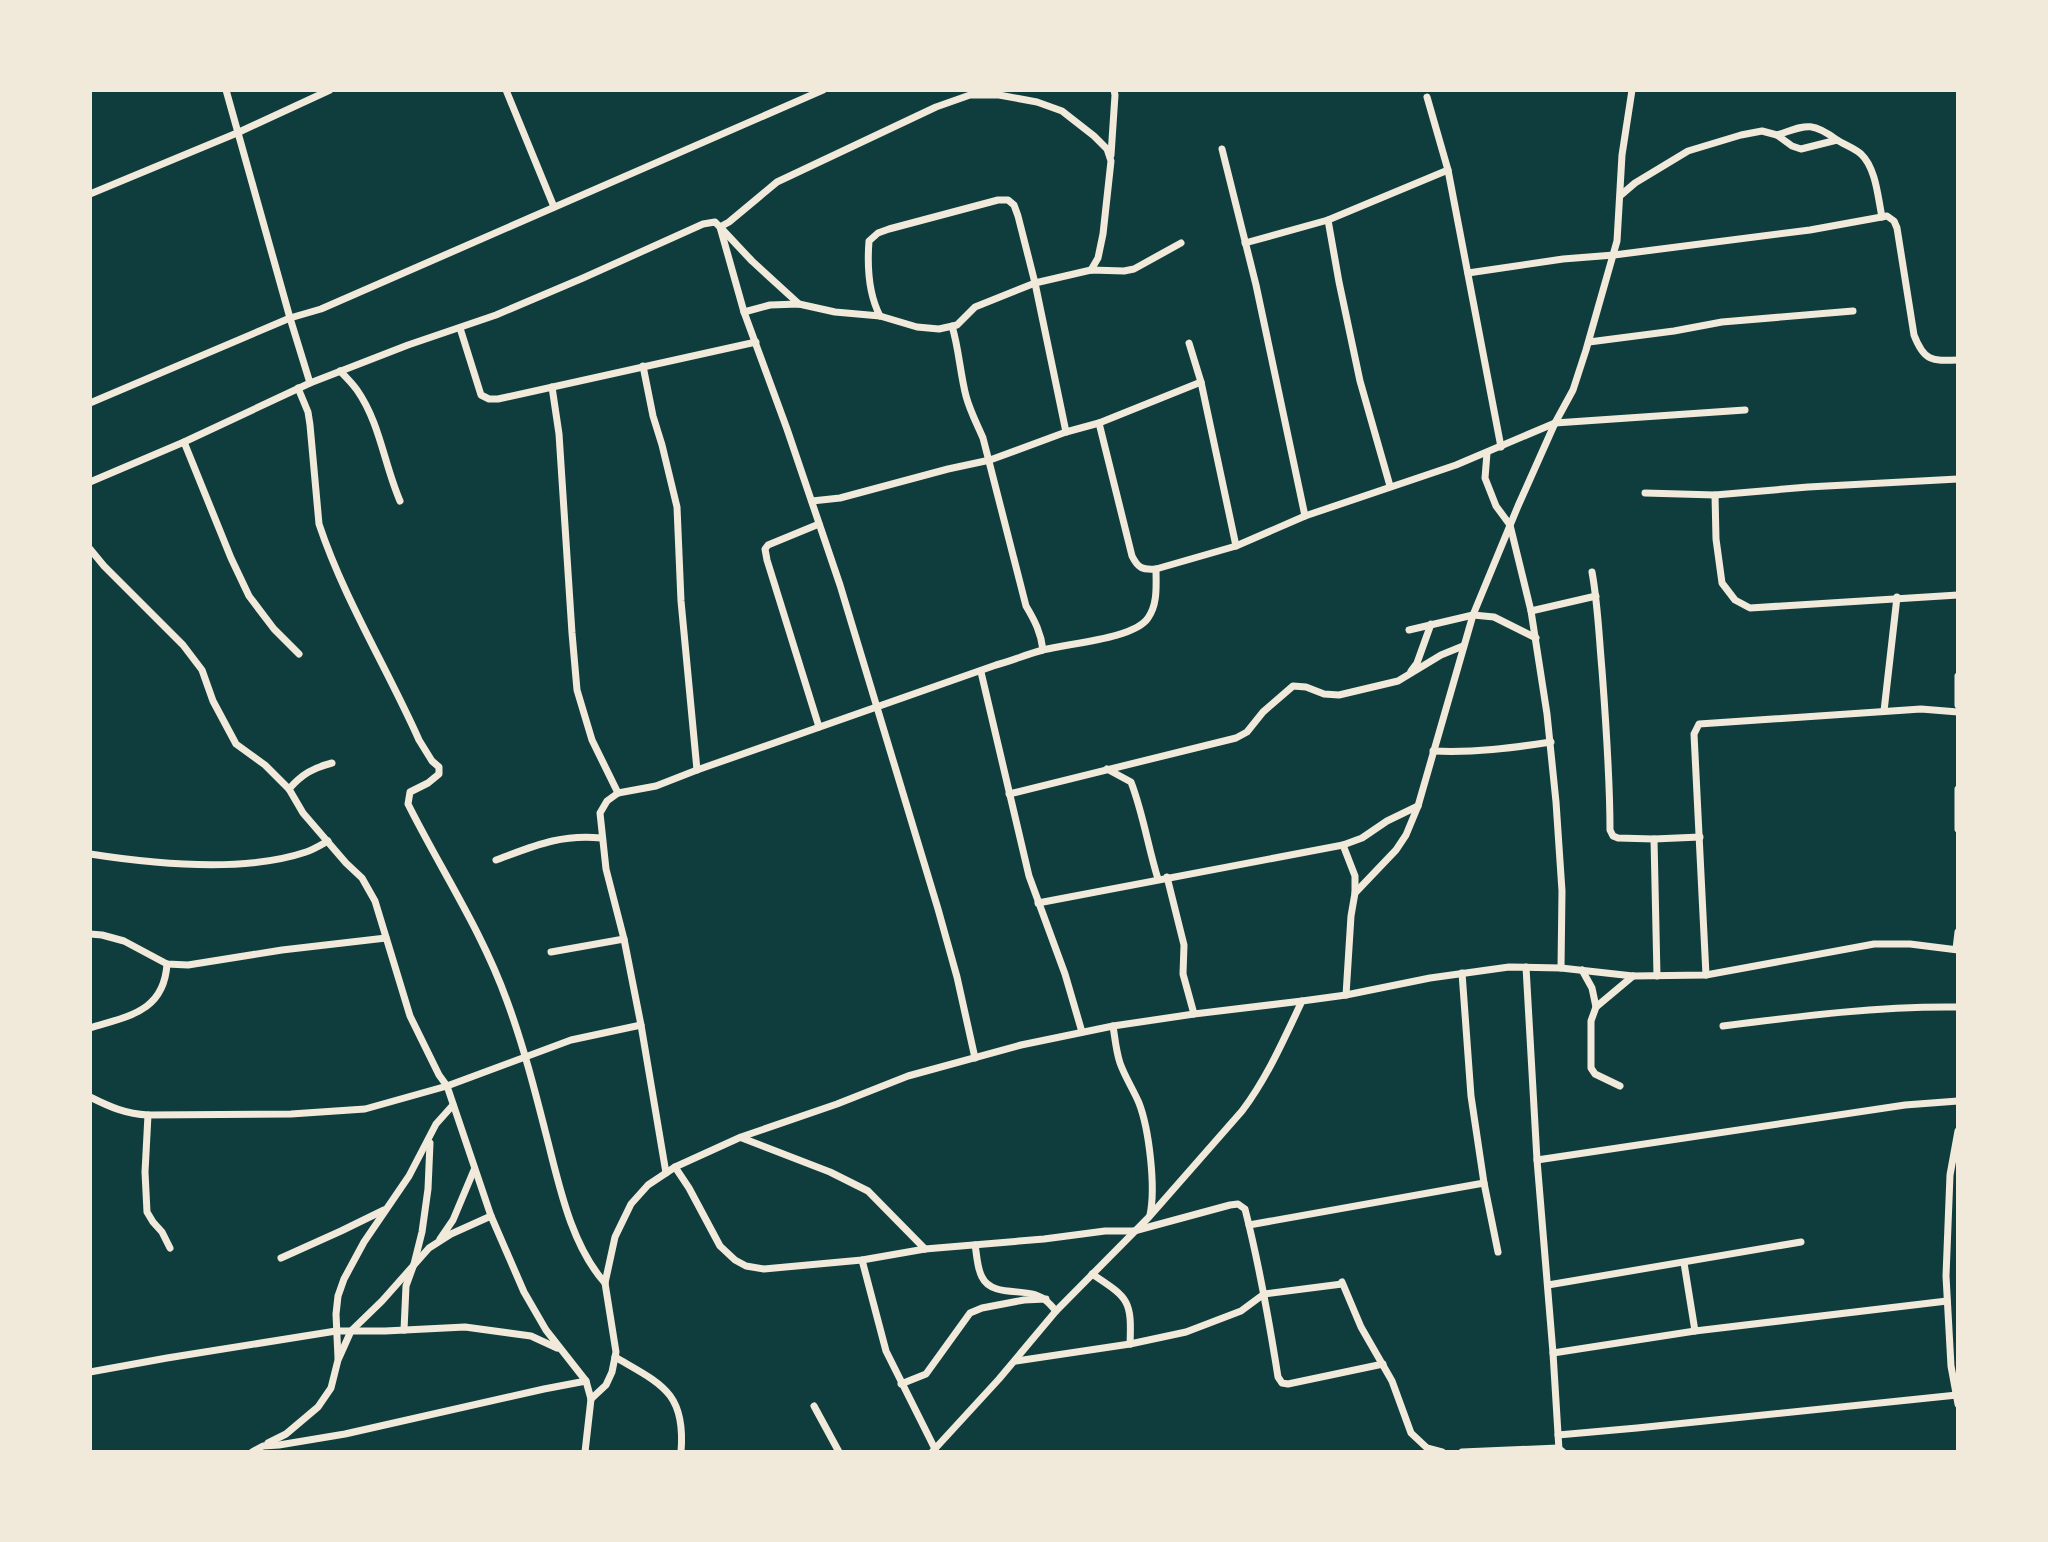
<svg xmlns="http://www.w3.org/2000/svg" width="2048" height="1542" font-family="Montserrat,sans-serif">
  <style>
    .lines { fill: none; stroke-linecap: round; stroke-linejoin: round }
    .minor { stroke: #f1e9da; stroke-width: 7 }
  </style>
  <rect width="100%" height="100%" fill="#0f3d3e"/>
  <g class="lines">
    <g class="minor">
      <path d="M226,90L290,318L310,383"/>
      <path d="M506,90L554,207"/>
      <path d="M1427,97L1448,170L1501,447"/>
      <path d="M1777,135C1805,126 1810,120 1837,140"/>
      <path d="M1222,149L1256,285L1305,516"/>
      <path d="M1111,155L1115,95L1114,90"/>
      <path d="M90,194L237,133L330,90"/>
      <path d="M1621,195L1635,183L1688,151L1741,135L1762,131L1777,135L1792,146L1801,149L1837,140C1845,145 1854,148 1861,154C1876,168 1878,198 1882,217"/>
      <path d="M1328,220L1339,282L1360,381L1390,486"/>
      <path d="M1245,243L1328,220L1448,170"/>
      <path d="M1468,273L1563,259L1614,255L1810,230L1887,216L1894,221L1897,228L1914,335C1924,361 1931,361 1958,360"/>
      <path d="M799,304L752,261L720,227L729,222L777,182L936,107L970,95H999L1037,102L1062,111L1094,136L1107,149L1111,161L1103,234L1098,258L1091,270"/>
      <path d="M744,312L770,305L799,304L835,312L880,316L917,327L939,329L957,325L975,307L1035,283L1091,270L1124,271L1134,269L1181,243"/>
      <path d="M880,316C868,293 867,267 869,241L878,233L889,229L998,200H1008L1014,205L1018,216L1035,283L1066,432"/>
      <path d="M952,326C959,349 960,373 966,396C970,411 977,424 983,438L1026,606C1035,621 1041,633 1043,650"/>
      <path d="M460,328L481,395L489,399H498L756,342"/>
      <path d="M1589,342L1674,331L1722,322L1853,311"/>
      <path d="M1189,343L1201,382L1236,546"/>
      <path d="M643,366L653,416L662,445L677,507L681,601L697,770"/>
      <path d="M340,371C346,377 352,383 357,390C380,423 384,464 400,501"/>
      <path d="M552,387L559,434L572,633L577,690L592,740L618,793"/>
      <path d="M298,388L308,412L310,425L319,524C344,599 387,668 419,740L432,761L439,767V774L428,783L410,792L408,804C441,870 482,931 507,1001C524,1047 536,1095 548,1142C560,1189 572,1246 605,1283"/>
      <path d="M90,403L290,318L321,309L823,90"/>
      <path d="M1099,423L1132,556C1138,568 1142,570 1156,569L1236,546L1305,516L1456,465L1555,423L1745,410"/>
      <path d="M184,442L231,558L249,596L274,629L299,654"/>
      <path d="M1487,453L1485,478L1496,506L1510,525L1531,611L1547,714L1556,802L1562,891L1561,968"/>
      <path d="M90,482L184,442L310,383L408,345L496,315L583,278L703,224L715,222L720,227L744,312L787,429L840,585L938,909L957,977L975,1058"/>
      <path d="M1645,493L1715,495L1808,487L1958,479"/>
      <path d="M1715,495L1716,539L1722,583L1735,600L1750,608L1958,595"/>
      <path d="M812,501L840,498L948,469L990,460L1066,432L1099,423L1201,382"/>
      <path d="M90,549L104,566L183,645L202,670L213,701L236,744L265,765L289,789L303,813L346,863L362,878L375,901L410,1016L439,1075L447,1086L491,1216L524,1292L546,1330L586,1381L591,1399L585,1452"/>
      <path d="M1592,572C1598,605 1599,637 1602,670C1606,724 1610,776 1610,830L1613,836L1618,838L1654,839L1700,837"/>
      <path d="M1531,611L1596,596"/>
      <path d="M1409,630L1473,615L1494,617L1536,638"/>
      <path d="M1411,671L1417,663L1431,624"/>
      <path d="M981,672L1029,876L1065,974L1082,1032"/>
      <path d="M1958,676V705"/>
      <path d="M1884,711L1897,597"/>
      <path d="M819,727L767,560L765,549L768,545L819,524"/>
      <path d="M1433,751C1473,753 1512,748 1551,742"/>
      <path d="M1107,769L1131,782C1143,813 1148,847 1158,879"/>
      <path d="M289,789C302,774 313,768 332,763"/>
      <path d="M1958,789V829"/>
      <path d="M1009,794L1236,738L1247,732L1263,712L1293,686L1306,687L1324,694L1339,695L1398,681L1441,655L1463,646"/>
      <path d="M1654,839L1657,976"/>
      <path d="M1343,845L1355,876V893"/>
      <path d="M90,854C154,864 244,873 306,852C313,850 321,845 328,841"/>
      <path d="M496,860C534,846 560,834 601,838"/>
      <path d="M1167,877L1184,945L1183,974L1194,1014"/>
      <path d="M1038,903L1343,845L1362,838L1387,821L1418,806"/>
      <path d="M90,934L102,935L124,941L167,964L188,965L282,950L386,938"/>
      <path d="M1956,949L1958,932"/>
      <path d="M551,952L624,939"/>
      <path d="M1526,967L1537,1160L1553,1353L1695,1331L1947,1301"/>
      <path d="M1582,970L1592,988L1596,1007"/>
      <path d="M1462,973L1471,1096L1484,1183L1498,1252"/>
      <path d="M1706,975L1694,734L1699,724L1921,709L1958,712"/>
      <path d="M1346,995L1430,978L1509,967L1561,968L1633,976L1706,975L1874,944H1910L1958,950"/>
      <path d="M1113,1026C1115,1038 1116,1051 1120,1063C1125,1077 1133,1089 1139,1103C1149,1129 1156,1187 1150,1215"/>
      <path d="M1723,1026C1801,1016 1880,1006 1958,1007"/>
      <path d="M90,1028C128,1016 164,1012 167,964"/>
      <path d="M1620,1086L1595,1074L1591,1068V1021L1596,1007L1633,976"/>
      <path d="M90,1097C110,1107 126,1114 148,1115L291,1114L365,1109L447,1086L571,1040L641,1025"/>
      <path d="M148,1115L145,1172L147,1212L153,1222L162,1232L170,1248"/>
      <path d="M1958,1131L1950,1175L1946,1276L1951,1366L1958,1404"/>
      <path d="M742,1138L830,1172L868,1191L925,1249"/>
      <path d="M1537,1160L1905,1105L1958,1101"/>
      <path d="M675,1167L689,1188L720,1246L735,1260L746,1266L764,1269L862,1260L925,1249L1044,1239L1105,1231H1134L1230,1205L1238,1204L1245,1209C1259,1264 1269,1320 1278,1377L1282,1383L1288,1384L1383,1364"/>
      <path d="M666,1173L641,1025L624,939L606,869L600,813L607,801L618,793L656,786L697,770L996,665C1012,661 1027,654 1043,650C1068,643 1134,639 1148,618C1158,604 1156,585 1156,569"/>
      <path d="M1249,1225L1484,1183"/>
      <path d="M440,1239L453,1220L474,1170"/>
      <path d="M975,1245C977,1255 977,1268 982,1277C991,1296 1020,1289 1036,1295C1045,1298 1050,1304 1056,1311"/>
      <path d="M281,1258L341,1231L384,1210"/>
      <path d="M862,1260L886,1351L935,1449"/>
      <path d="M1684,1263L1695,1331"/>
      <path d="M1092,1274C1128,1298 1132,1299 1130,1344"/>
      <path d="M1342,1282L1361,1327L1392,1381L1411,1433L1427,1448L1442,1452"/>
      <path d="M1548,1285L1801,1242"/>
      <path d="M404,1330L406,1286L414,1264L422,1232L428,1189L430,1143"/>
      <path d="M1553,1353L1559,1450"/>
      <path d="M615,1357C661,1384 686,1392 681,1452"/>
      <path d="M338,1358L336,1314L338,1296L344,1279L364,1242L409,1176L436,1124L453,1105"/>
      <path d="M1016,1361L1130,1344L1186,1332L1241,1311L1264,1294L1342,1284"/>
      <path d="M90,1372L167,1358L336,1331H385L465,1327L531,1336L557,1348"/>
      <path d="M901,1384L926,1374L970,1313L982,1308L1024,1300L1046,1299"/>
      <path d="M591,1399L606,1385L612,1372L616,1352L605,1283L615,1237L631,1204L648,1185L675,1167L741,1137L837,1104L908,1076L1021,1045L1113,1026L1194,1014L1302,1001"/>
      <path d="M814,1406L839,1452"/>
      <path d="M1558,1435L1637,1428L1957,1395"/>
      <path d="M268,1443L286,1434L318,1407L331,1388L338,1360L351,1331L382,1301L429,1248L451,1234L491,1216"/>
      <path d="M252,1452L263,1446L279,1445L345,1434L544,1389L586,1381"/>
      <path d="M932,1452L999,1379L1056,1311L1149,1217L1242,1111C1267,1078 1284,1039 1302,1001L1346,995L1351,916L1355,893L1396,850L1406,835L1418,806L1473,615L1518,506L1555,423L1573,390L1586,350L1617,241L1622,155L1632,90"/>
      <path d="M1462,1452L1558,1448L1563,1452"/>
    </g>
  </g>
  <rect width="2048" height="1542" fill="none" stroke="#f1e9da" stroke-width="184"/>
</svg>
